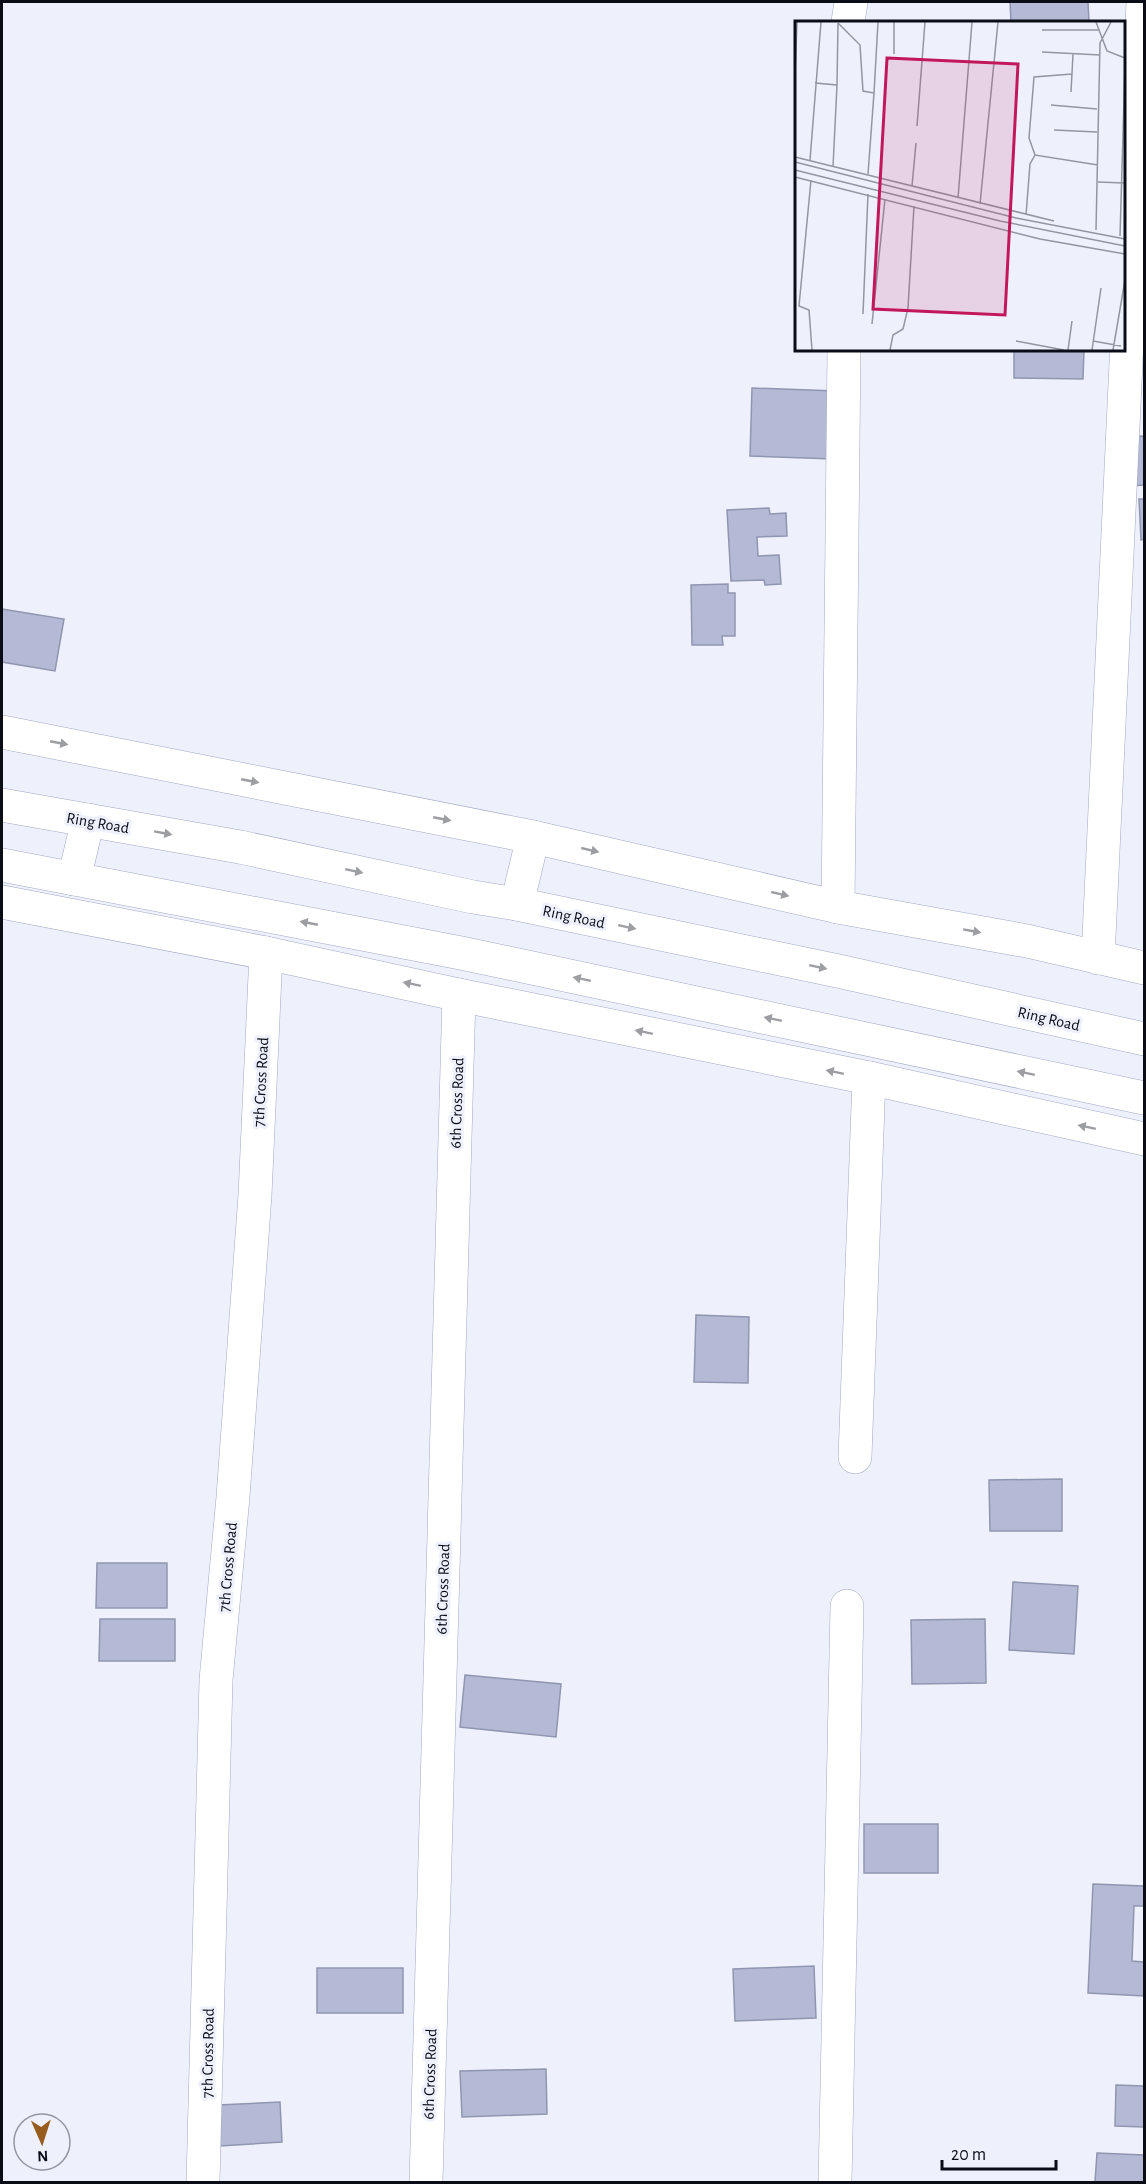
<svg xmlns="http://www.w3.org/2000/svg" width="1146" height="2184" font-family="'Alegreya Sans',sans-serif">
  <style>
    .building { fill: #b4bad5; stroke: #9096b0; stroke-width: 1.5 }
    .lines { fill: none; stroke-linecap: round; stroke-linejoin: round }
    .minor-casing { stroke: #a2a8c2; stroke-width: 34 }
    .tertiary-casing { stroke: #a2a8c2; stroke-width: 34 }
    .trunk-casing { stroke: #a2a8c2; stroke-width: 34 }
    .minor { stroke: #fff; stroke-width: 33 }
    .tertiary { stroke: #fff; stroke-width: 33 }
    .trunk { stroke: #fff; stroke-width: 33 }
    .oneway { fill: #9d9ea2 }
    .labels { text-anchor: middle; stroke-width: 6; stroke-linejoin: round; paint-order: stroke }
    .street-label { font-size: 16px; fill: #0b0d16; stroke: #eef1fc }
    .inset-road { fill: none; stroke: #9396a0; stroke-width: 1.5 }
    .view { fill: #c2185b; fill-opacity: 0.15; stroke: #c2185b; stroke-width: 3 }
    .inset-edge { fill: none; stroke: #0b0d16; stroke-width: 3 }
  </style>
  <rect width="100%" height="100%" fill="#eef1fc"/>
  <g class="building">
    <path d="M1010,2H1088L1089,22H1011Z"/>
    <path d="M1014,350H1084L1083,379L1014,378Z"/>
    <path d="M752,388L836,391L833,459L750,456Z"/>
    <path d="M1144,436V485L1128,486L1125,437Z"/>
    <path d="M1139,499H1144V539L1141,540Z"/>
    <path d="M769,508L770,514L786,513L787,536L757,537L758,556L779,555L781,584L765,585L764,580L731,581L727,510Z"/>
    <path d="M728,584V593H735V636H722L723,645H692L691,585Z"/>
    <path d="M2,609L64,619L55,671L2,662Z"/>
    <path d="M696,1315L749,1317L748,1383L694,1382Z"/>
    <path d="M1062,1479V1531H990L989,1480Z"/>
    <path d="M97,1563H167V1608H96Z"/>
    <path d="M1013,1582L1078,1586L1074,1654L1009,1650Z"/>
    <path d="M100,1619H175V1661H99Z"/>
    <path d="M985,1619L986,1683L912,1684L911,1620Z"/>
    <path d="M465,1675L561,1684L556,1737L460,1727Z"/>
    <rect x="864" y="1824" width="74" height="49"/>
    <path d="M1093,1884L1144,1886V1906H1134L1132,1961L1144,1962V1996L1088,1993Z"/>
    <path d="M814,1966L816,2018L735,2021L733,1969Z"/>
    <rect x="317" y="1968" width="86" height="45"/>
    <path d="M546,2069L547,2114L462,2117L460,2071Z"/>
    <path d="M1116,2085L1144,2086V2127L1115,2126Z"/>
    <path d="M280,2102L282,2142L220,2146L218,2105Z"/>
    <path d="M1097,2153L1144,2155V2182H1095Z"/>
  </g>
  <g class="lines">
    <defs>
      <g id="minor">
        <path d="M848,22L851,2"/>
        <path d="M838,907L844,350"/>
        <path d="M1098,958L1143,2"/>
        <path d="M855,1457L869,1078"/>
        <path d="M203,2182L216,1680L233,1497L255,1195L266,953"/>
        <path d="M426,2182L459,995"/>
        <path d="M835,2182L847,1606"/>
      </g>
      <g id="tertiary">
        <path d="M2,732L533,837L838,907L1027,941L1144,968"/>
        <path d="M2,902L266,953L459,995L869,1078L1144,1139"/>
      </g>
      <g id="trunk">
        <path d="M2,805L240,847L473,897L517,904L838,971L1144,1039"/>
        <path d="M2,865L461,953L1144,1098"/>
        <path d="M74,879L88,820"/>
        <path d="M517,904L533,837"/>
      </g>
    </defs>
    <use href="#minor" class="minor-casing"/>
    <use href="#tertiary" class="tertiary-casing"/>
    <use href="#trunk" class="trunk-casing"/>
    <use href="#minor" class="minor"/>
    <use href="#tertiary" class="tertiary"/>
    <use href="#trunk" class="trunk"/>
  </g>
  <defs><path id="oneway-solid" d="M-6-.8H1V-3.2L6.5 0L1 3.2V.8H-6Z" transform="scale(1.5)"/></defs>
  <g class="oneway">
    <use href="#oneway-solid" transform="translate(59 743) rotate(11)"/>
    <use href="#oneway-solid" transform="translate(250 781) rotate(11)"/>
    <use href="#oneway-solid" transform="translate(442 819) rotate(11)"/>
    <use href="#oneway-solid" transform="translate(163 833) rotate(10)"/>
    <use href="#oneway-solid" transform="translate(590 850) rotate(13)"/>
    <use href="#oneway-solid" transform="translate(354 871) rotate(12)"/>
    <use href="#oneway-solid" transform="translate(780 894) rotate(13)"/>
    <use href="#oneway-solid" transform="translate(309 923) rotate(-169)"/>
    <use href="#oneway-solid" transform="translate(627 927) rotate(12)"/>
    <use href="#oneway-solid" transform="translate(972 931) rotate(10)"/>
    <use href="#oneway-solid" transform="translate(818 967) rotate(12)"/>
    <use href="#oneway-solid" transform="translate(582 979) rotate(-168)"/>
    <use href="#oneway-solid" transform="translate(412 984) rotate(-168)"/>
    <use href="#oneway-solid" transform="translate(773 1019) rotate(-168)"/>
    <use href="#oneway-solid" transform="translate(644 1032) rotate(-168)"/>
    <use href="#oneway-solid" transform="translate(835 1072) rotate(-168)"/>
    <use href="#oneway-solid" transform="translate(1026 1073) rotate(-168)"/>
    <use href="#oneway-solid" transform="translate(1087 1127) rotate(-168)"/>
  </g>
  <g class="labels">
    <g class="street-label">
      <text transform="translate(98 822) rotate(10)" y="6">Ring Road</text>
      <text transform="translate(574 916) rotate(12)" y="6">Ring Road</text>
      <text transform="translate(1049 1018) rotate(13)" y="6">Ring Road</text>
      <text transform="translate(260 1082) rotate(-87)" y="6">7th Cross Road</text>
      <text transform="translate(456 1103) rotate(-88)" y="6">6th Cross Road</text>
      <text transform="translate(227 1567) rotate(-85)" y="6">7th Cross Road</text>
      <text transform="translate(442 1589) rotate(-88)" y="6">6th Cross Road</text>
      <text transform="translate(207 2053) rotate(-89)" y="6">7th Cross Road</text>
      <text transform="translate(429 2074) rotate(-88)" y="6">6th Cross Road</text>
    </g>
  </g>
  <g transform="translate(795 21)">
    <rect width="330" height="330" fill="#eef1fc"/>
    <path class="inset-road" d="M301,1L312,30L330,37M43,2L65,24L68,70L79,72L73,153M247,9H304M247,31L305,34M99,33V1M0,54L2,1M20,62L42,64L38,146M42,64L43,2M276,71L278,33M79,72L83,1M256,84L302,88M122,105L130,1M259,109L302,111M240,134L234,117L239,56L277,53M0,136L259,200M15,139L26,1M0,141L221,197L330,218M0,149L205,200L330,225M0,156L245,218L330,233M16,159L4,285L14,289L17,329M303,161L329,162M117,165L121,122M163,177L177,1M185,183L203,1M231,194L235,143L240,134L303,144M301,209L305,22L316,1M325,215L330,45M68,293L73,173M77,303L90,178M221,320L269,329M298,320L326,325M95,329L98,314L108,308L113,287L119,185M273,329L277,300M297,329L306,267M318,329L330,259"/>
    <path class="view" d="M92,37L223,43L210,294L78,288Z"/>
    <rect width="330" height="330" class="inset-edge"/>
  </g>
  <rect width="1146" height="2184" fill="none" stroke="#0b0d16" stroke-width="6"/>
  <g transform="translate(42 2142) rotate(177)"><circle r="28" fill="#eef1fc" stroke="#9396a0" stroke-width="1.5"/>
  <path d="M0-4.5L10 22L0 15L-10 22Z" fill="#985c1e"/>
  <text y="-9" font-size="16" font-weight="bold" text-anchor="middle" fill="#0b0d16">N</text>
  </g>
  <path d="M942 2160v9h114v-9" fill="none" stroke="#0b0d16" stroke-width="3"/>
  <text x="951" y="2160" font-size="18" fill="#0b0d16" stroke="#eef1fc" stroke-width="4.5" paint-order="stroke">20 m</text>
</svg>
